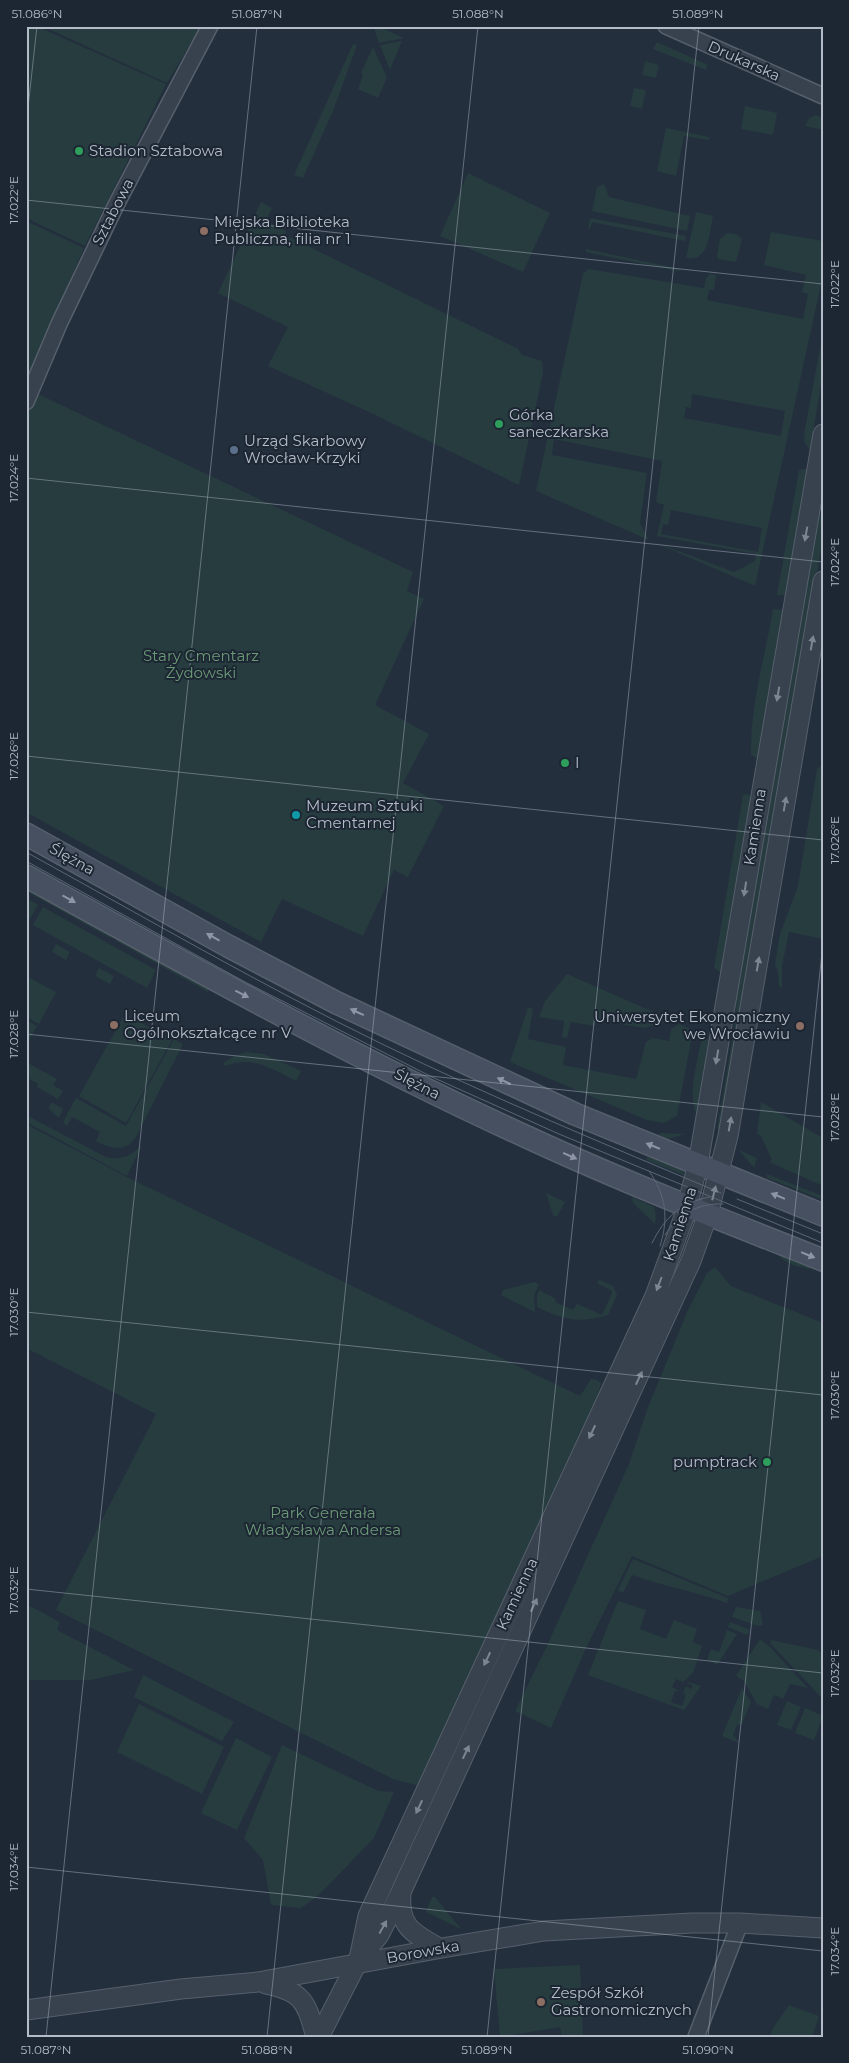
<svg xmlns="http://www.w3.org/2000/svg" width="849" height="2063" font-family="Montserrat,sans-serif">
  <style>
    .green { fill: #263c3f; fill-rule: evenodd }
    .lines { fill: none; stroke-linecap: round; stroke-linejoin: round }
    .minor-casing { stroke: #565f6c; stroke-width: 18 }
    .tertiary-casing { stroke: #565f6c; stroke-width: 21 }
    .secondary-casing { stroke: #565f6c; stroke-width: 24 }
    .minor { stroke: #38414e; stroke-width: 15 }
    .tertiary { stroke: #38414e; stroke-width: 19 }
    .secondary { stroke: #465061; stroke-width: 21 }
    .tram { stroke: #5a6575; stroke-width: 1 }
    .oneway { fill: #7c8592 }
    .oneway2 { fill: #8e96a5 }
    .ticks { fill: none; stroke: #b4bcc9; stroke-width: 1; stroke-opacity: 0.45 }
    .leisure-dot { fill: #2e9e5b; stroke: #1d2633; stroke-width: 2 }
    .education-dot { fill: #8d6e63; stroke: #1d2633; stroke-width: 2 }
    .service-dot { fill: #5c6f8a; stroke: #1d2633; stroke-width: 2 }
    .culture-dot { fill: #0f9aa8; stroke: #1d2633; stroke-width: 2 }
    .labels { text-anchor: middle; stroke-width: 4; stroke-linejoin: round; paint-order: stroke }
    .street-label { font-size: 15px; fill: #b4bcc9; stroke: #1d2633 }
    .poi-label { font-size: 15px; fill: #b4bcc9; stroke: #1d2633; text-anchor: start }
    .park-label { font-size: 15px; fill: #6b9a76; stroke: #1d2633 }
    .neatline { fill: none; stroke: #b4bcc9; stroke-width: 2 }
    .ticks-label { font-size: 12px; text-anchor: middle; fill: #b4bcc9 }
  </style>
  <rect width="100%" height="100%" fill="#242f3e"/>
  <g class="green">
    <path d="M26,26H36L166,84L85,246L26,218Z"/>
    <path d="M42,26H201L167,83Z"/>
    <path d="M373,26H378L404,38L379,43Z"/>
    <path d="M402,41L390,70L380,45Z"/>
    <path d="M657,42L708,65L706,70L653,49Z"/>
    <path d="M353,44L357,45L333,111L303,178L294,175Z"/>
    <path d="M373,47L387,78L378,98L358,89L363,75L361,73Z"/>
    <path d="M645,61L659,65L656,78L642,75Z"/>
    <path d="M634,88L646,90L642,109L630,106Z"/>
    <path d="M745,106L777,113L773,135L741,129Z"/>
    <path d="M816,115L823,118V130L805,126L809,118Z"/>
    <path d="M666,128L709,137V140L684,136L676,176L657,171Z"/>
    <path d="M468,173L550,213L523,272L440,236Z"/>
    <path d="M604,184L609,197L690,216L687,231L592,211L597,187Z"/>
    <path d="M261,202L272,208L266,221L286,231L285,235L518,349L522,355L542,361L543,373L519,485L369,412L268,366L288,327L218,293Z"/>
    <path d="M696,212L713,216C709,233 710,262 686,258Z"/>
    <path d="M590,218L686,236L685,241L592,222L590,229H588Z"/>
    <path d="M26,221L84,248L26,381Z"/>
    <path d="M771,232L823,241V275L755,586L536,491L583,274L589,269L704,288L706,278L710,274L716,275L714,290H709L707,300L803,319L808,294L802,292L806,275L764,265ZM692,394L785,411L781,436L684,418L686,407L691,408ZM554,439L662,461L656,502L664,505L657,536L756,554L755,561L734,572L649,540L640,523L647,473L552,455ZM671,510L762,528L758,552L661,534L663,524L668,525Z"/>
    <path d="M727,233L736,234L742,239L736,262L718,259L717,255L720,239Z"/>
    <path d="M586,249L680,269L681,270L678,271L586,252Z"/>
    <path d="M823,333V373L810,450L805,443L804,434Z"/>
    <path d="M36,393L413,572L407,591L424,599L375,705L429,734L403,783L444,806L408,877L394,870L363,936L282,899L261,942L26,812V418Z"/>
    <path d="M805,469L809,471L787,595H777L799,470Z"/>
    <path d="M823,514V537L818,568L722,1129H717L736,1017L737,975L814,523L820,515Z"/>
    <path d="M773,609L784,610L758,759L751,755C750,706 765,657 773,609Z"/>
    <path d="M823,765V939L789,932L782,966V987H779L778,972L775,964L780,934L798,886L817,769Z"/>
    <path d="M747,794L752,797L722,973L714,968L743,795Z"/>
    <path d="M26,885L111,933L110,938L26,891Z"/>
    <path d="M26,898L38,905L28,922L26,921Z"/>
    <path d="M43,907L156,970L147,988L33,925Z"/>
    <path d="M118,937L209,986L208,992L116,941Z"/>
    <path d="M56,944L70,952L66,960L52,952Z"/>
    <path d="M99,968L114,976L110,984L95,976Z"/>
    <path d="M567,974L665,1017L663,1023L644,1028L596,1020L595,1026L571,1022L567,1038L562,1037L564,1021L539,1017L545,1001Z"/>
    <path d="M26,976L56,992L39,1024L26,1017Z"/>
    <path d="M528,1007L533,1009L528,1039L566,1047L563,1065L636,1079L646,1042L653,1038L669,1041L671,1029L679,1024L693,1030L677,1116L664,1123L647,1120L510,1062Z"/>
    <path d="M125,1014L172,1040L126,1123L79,1096Z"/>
    <path d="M26,1020L37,1026L26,1046Z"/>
    <path d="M702,1036L709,1040L697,1114C686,1099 699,1055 702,1036Z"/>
    <path d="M174,1039L183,1044L136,1137C125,1153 111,1149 96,1141L100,1132L72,1117L67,1126L63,1122L76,1098L126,1126Z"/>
    <path d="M247,1052L264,1054L301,1071L296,1081C273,1069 252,1055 225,1066L223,1063L234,1056Z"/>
    <path d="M26,1062L57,1079L53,1085L63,1091L58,1099L37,1087L38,1084L26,1077Z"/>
    <path d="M52,1102L63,1109L59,1118L48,1108Z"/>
    <path d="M761,1102L823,1138V1186L769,1162L772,1160L761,1136L757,1134Z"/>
    <path d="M26,1115L106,1157C121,1161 132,1155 142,1145L127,1176L26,1122Z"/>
    <path d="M26,1124L129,1178L580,1396L591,1379L597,1380L601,1383L594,1407L419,1786L393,1779L56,1610L156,1414L26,1348Z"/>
    <path d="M661,1133L685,1134L668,1139L656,1136Z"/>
    <path d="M739,1150L757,1158L754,1168Z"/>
    <path d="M649,1152C662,1158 679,1163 686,1176L646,1160Z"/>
    <path d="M767,1174L823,1196V1200L767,1178Z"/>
    <path d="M546,1193L565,1202L557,1217L553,1215Z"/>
    <path d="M632,1197L654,1207L656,1215L655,1224L633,1203Z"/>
    <path d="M773,1248L823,1270C803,1269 784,1266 773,1248Z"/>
    <path d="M715,1267L731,1286L823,1323V1556L728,1596L632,1556L587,1646L551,1728L515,1711L546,1648L629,1464L648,1407L688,1310L707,1273Z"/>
    <path d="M599,1280L613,1286L617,1295L608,1315C579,1324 564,1320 537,1307V1296L539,1290L556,1299L555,1302L573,1310L577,1304L602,1315L612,1293L611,1290L597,1283Z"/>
    <path d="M534,1282L539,1284L534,1296L535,1312L501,1295L503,1290Z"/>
    <path d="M633,1559L728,1598L727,1603C696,1592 663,1586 632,1575L623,1593L618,1590Z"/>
    <path d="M618,1601L646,1610L640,1629L666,1639L674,1620L697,1629L693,1642L702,1646L693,1673L683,1682L676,1679L672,1687L680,1691H675L671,1702L682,1706L686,1695L683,1693L686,1686L691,1689L693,1686L687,1683L688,1682L701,1686L684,1710L588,1675Z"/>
    <path d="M26,1604L60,1622L57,1630L134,1670L91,1680H26Z"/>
    <path d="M736,1607L760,1611L763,1625L758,1626L732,1617Z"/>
    <path d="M730,1622L748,1629L750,1632L747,1635L728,1627Z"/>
    <path d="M727,1630L737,1634L717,1665L707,1659L711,1649L719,1652Z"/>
    <path d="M760,1639L770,1647L808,1688L790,1684L783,1699L774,1695L768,1709L757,1704L744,1681L736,1676Z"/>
    <path d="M771,1640L818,1650L823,1655V1693L821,1697L770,1643Z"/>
    <path d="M143,1675L234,1722L222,1741L134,1697Z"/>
    <path d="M742,1688L751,1702L742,1724L737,1725L733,1735L739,1743L722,1736Z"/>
    <path d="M787,1701L801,1707L791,1730L777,1725Z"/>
    <path d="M139,1704L224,1747L202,1794L117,1752Z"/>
    <path d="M805,1708L823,1716L814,1740L795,1733Z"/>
    <path d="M236,1738L272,1757L237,1830L201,1813Z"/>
    <path d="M282,1745L378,1791L394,1792L374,1838L319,1895L301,1908L271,1905L263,1860L244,1838Z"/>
    <path d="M432,1897H435L461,1929L426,1912Z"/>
    <path d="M580,1965L583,2037H562L560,2027L500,2037L494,1969Z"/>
    <path d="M789,2005L819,2016L812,2037H770L773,2028Z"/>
  </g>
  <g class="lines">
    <defs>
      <g id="minor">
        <path d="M666,26L823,96"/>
        <path d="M26,402L59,324L116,205L210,26"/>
        <path d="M696,2037L740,1923"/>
      </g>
      <g id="tertiary">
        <path d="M401,1893C398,1927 413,1933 439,1948"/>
        <path d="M360,1958L379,1935L401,1892L691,1261L708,1214L728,1136L823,581"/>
        <path d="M266,1984C304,1992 306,2002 316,2037"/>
        <path d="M26,2010L181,1989L258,1982L442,1948L544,1931L692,1923H740L823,1928"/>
        <path d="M319,2037L359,1959L368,1916L655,1296L685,1214L698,1164L823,434"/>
      </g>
      <g id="secondary">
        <path d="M26,834L228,946L337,1003L575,1114L823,1215"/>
        <path d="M26,876C191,967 356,1059 527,1137C624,1182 724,1221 823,1260"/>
      </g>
    </defs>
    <use href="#minor" class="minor-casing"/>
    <use href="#tertiary" class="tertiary-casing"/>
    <use href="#secondary" class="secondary-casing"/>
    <use href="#minor" class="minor"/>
    <use href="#tertiary" class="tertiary"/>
    <use href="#secondary" class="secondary"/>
    <g class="tram">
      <path d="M26,852C144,917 261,985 382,1044C493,1098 607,1145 721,1193"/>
      <path d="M26,861L245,982L432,1077L559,1134L823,1243"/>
      <path d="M649,1171C666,1195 669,1218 660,1246"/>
      <path d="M737,1199L823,1234"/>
      <path d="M665,1235C678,1214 698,1203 723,1204"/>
      <path d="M652,1243C665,1217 681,1202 710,1197"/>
    </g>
  </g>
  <defs><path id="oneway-solid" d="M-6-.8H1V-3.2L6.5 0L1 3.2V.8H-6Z" transform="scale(1.25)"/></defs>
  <g class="oneway">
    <use href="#oneway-solid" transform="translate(806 534) rotate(100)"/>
    <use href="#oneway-solid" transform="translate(812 643) rotate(-80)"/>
    <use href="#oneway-solid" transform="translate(778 694) rotate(100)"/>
    <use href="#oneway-solid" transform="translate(785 804) rotate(-80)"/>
    <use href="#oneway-solid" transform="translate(745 889) rotate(99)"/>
    <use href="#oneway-solid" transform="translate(758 964) rotate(-80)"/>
    <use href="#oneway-solid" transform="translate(717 1057) rotate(100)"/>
    <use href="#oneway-solid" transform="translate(730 1124) rotate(-80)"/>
    <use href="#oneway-solid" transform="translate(714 1193) rotate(-76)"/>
    <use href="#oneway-solid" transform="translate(659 1284) rotate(111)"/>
    <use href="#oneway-solid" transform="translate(639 1378) rotate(-65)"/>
    <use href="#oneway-solid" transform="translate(592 1432) rotate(115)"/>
    <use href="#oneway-solid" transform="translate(534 1605) rotate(-65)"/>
    <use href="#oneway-solid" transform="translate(487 1659) rotate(115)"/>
    <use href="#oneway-solid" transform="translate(466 1752) rotate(-65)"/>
    <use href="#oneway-solid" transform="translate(419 1807) rotate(115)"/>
    <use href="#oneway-solid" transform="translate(383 1927) rotate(-61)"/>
  </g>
  <g class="oneway2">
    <use href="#oneway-solid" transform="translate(69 899) rotate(29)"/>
    <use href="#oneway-solid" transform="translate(213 937) rotate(-151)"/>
    <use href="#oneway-solid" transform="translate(242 994) rotate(27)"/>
    <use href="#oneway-solid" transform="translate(357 1012) rotate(-155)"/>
    <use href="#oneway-solid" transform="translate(504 1081) rotate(-155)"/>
    <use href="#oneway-solid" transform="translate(653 1146) rotate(-158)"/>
    <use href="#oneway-solid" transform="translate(570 1156) rotate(24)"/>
    <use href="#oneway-solid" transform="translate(778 1196) rotate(-158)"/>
    <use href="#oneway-solid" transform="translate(808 1255) rotate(22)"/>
  </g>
  <path class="ticks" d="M26,126L37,26M26,200L823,284M26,478L823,562M26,756L823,840M26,1034L823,1117M26,1312L823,1395M26,1589L823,1673M26,1867L823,1951M46,2037L257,26M267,2037L478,26M487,2037L699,26M708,2037L823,943"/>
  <g class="leisure-dot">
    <circle cx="79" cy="151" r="5"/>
    <circle cx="499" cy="424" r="5"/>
    <circle cx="565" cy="763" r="5"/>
    <circle cx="767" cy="1462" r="5"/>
  </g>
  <g class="education-dot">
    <circle cx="204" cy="231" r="5"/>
    <circle cx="114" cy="1025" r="5"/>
    <circle cx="800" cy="1026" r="5"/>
    <circle cx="541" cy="2002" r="5"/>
  </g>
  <circle class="service-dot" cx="234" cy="450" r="5"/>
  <circle class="culture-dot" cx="296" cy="815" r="5"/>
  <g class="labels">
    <g class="street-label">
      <text transform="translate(744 61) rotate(24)" y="5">Drukarska</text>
      <text transform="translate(113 212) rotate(-63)" y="5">Sztabowa</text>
      <text transform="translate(755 827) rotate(-81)" y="5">Kamienna</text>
      <text transform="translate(72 859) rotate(29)" y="5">Ślężna</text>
      <text transform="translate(417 1084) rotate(27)" y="5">Ślężna</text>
      <text transform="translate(680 1224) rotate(-72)" y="5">Kamienna</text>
      <text transform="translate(517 1594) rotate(-65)" y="5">Kamienna</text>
      <text transform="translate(423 1952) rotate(-10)" y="5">Borowska</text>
    </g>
    <g class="poi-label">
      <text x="89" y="156">Stadion Sztabowa</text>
      <text x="214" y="227">Miejska Biblioteka<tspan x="214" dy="17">Publiczna, filia nr 1</tspan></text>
      <text x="509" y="420">Górka<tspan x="509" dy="17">saneczkarska</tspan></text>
      <text x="244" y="446">Urząd Skarbowy<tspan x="244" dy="17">Wrocław-Krzyki</tspan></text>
      <text x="575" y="768">I</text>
      <text x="306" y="811">Muzeum Sztuki<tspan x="306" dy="17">Cmentarnej</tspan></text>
      <text x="124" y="1021">Liceum<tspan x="124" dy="17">Ogólnokształcące nr V</tspan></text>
      <text x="790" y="1022" text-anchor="end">Uniwersytet Ekonomiczny<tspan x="790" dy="17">we Wrocławiu</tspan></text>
      <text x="757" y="1467" text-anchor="end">pumptrack</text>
      <text x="551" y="1998">Zespół Szkół<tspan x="551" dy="17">Gastronomicznych</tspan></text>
    </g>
    <g class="park-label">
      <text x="201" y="661">Stary Cmentarz<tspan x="201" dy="17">Żydowski</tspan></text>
      <text x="323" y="1518">Park Generała<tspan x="323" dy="17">Władysława Andersa</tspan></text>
    </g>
  </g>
  <rect width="849" height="2063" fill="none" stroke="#1d2633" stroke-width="55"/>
  <rect x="28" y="28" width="794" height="2008" class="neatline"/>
  <g class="ticks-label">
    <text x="37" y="18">51.086°N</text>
    <text x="257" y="18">51.087°N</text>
    <text x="478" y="18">51.088°N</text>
    <text x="698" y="18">51.089°N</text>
    <text transform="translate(14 200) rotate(-90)" y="4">17.022°E</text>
    <text transform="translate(835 284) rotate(-90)" y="4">17.022°E</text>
    <text transform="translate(14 478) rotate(-90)" y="4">17.024°E</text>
    <text transform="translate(835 562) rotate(-90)" y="4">17.024°E</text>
    <text transform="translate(14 756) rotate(-90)" y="4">17.026°E</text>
    <text transform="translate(835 840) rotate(-90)" y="4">17.026°E</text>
    <text transform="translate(14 1034) rotate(-90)" y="4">17.028°E</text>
    <text transform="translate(835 1117) rotate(-90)" y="4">17.028°E</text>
    <text transform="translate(14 1312) rotate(-90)" y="4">17.030°E</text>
    <text transform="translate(835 1395) rotate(-90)" y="4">17.030°E</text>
    <text transform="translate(14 1590) rotate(-90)" y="4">17.032°E</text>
    <text transform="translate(835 1673) rotate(-90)" y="4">17.032°E</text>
    <text transform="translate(14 1867) rotate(-90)" y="4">17.034°E</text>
    <text transform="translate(835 1951) rotate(-90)" y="4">17.034°E</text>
    <text x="46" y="2054">51.087°N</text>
    <text x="267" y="2054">51.088°N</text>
    <text x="487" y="2054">51.089°N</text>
    <text x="708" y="2054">51.090°N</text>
  </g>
</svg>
